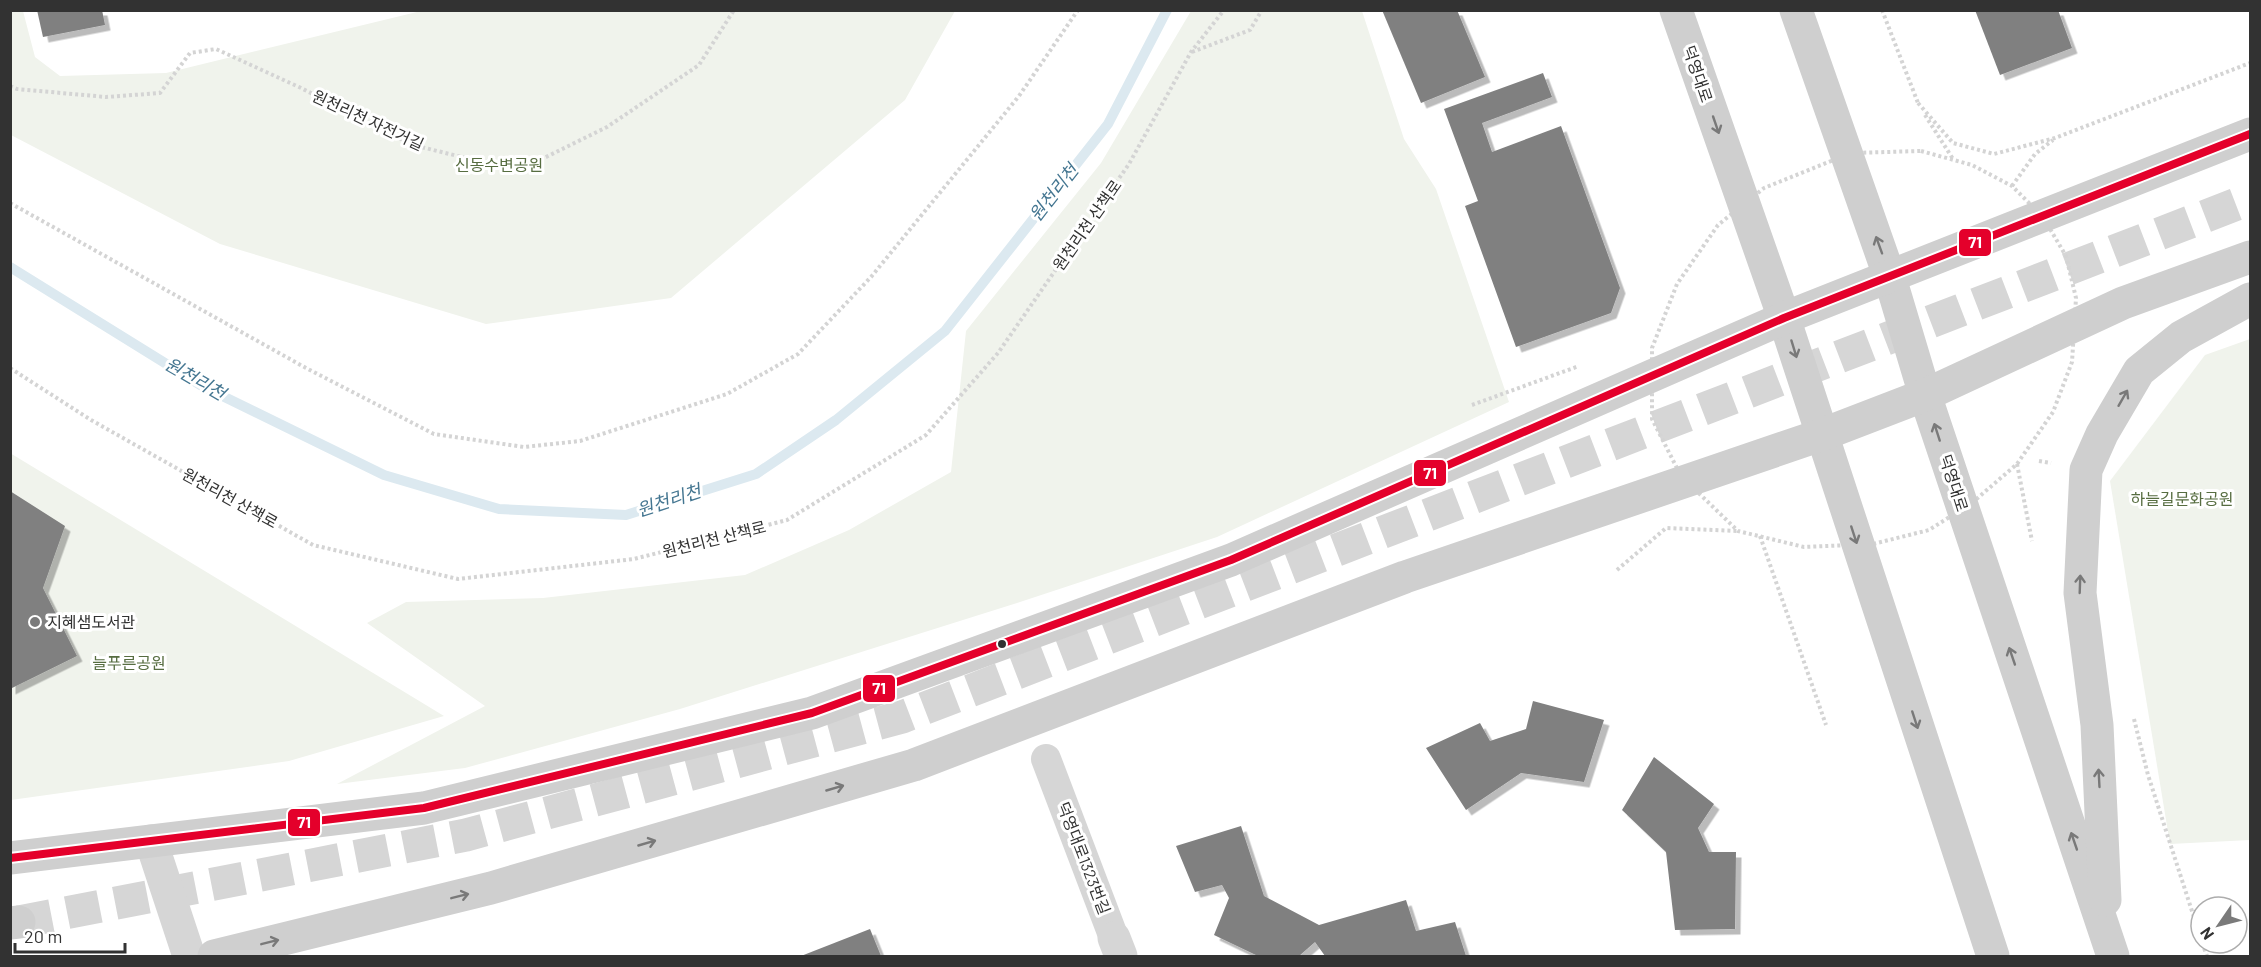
<svg xmlns="http://www.w3.org/2000/svg" width="2261" height="967" font-family="Barlow,'Noto Sans KR',sans-serif">
  <style>
    .green { fill: #f0f3ec }
    .lines { fill: none; stroke-linecap: round; stroke-linejoin: round }
    .stream { stroke: #dce9f0; stroke-width: 10 }
    .building { fill: #808080; filter: url(#shadow) }
    .secondary-tunnel { stroke: #d6d6d6; stroke-width: 33; stroke-dasharray: 33 16; stroke-linecap: butt }
    .path { stroke: #d4d4d4; stroke-width: 4; stroke-dasharray: 3 3; stroke-linecap: butt }
    .pedestrian { stroke: #d6d6d6; stroke-width: 30 }
    .minor { stroke: #d6d6d6; stroke-width: 33 }
    .secondary { stroke: #cfcfcf; stroke-width: 33 }
    .bus-1-casing { stroke: #fff; stroke-width: 12 }
    .bus-1 { stroke: #e4002b; stroke-width: 8 }
    .oneway { stroke: #797979 }
    .poi-dot { fill: #7a7a7a; stroke: #fff; stroke-width: 2 }
    .bus-dot { fill: #323232; stroke: #fff; stroke-width: 2 }
    .labels { text-anchor: middle; stroke-width: 6; stroke-linejoin: round; paint-order: stroke }
    .street-label { font-size: 16px; fill: #323232; stroke: #fff }
    .park-label { font-size: 16px; fill: #576d41; stroke: #fff }
    .poi-label { font-size: 16px; fill: #323232; stroke: #fff; text-anchor: start }
    .water-label { font-size: 18px; font-style: italic; fill: #447691; stroke: #fff }
    .line-badge { stroke: #fff; stroke-width: 2 }
    .badge-label { font-size: 16px; text-anchor: middle; font-weight: bold; fill: #fff }
  </style>
  <defs>
    <filter id="shadow"><feDropShadow dx="5.5" dy="5.5" stdDeviation="0" flood-color="#0004"/></filter>
  </defs>
  <rect width="100%" height="100%" fill="#fff"/>
  <g class="green">
    <path d="M10,11H23L35,57L60,76L166,73L421,11H955L905,100L671,298L486,324L220,244L11,135Z"/>
    <path d="M1191,11H1362L1404,139L1436,189L1509,402L1217,537L1017,603L680,709L465,768L337,784L485,706L367,623L406,602L543,598L745,575L849,530L951,472L966,331L1101,163Z"/>
    <path d="M2250,339V840L2170,844L2110,481L2205,355Z"/>
    <path d="M10,453L444,716L289,761L11,800Z"/>
  </g>
  <g class="lines">
    <path class="stream" d="M10,267L202,386L384,475L499,509L626,515L756,474L836,420L945,331L1108,124L1167,10"/>
  </g>
  <g class="building">
    <path d="M37,10H102L105,25L43,37Z"/>
    <path d="M1382,10H1457L1485,77L1421,103Z"/>
    <path d="M1975,10H2058L2072,48L2000,75Z"/>
    <path d="M1543,73L1552,97L1482,123L1492,152L1561,126L1620,288L1611,313L1516,347L1465,206L1478,201L1444,109Z"/>
    <path d="M10,491L65,526L43,588L77,656L10,689Z"/>
    <path d="M1533,701L1604,720L1584,782L1521,773L1466,810L1426,748L1480,723L1490,741L1526,729Z"/>
    <path d="M1654,757L1714,804L1698,828L1709,852H1736L1735,929L1675,930L1666,852L1622,810Z"/>
    <path d="M1241,826L1264,896L1319,925L1406,900L1416,931L1455,922L1466,956H1325L1315,942L1299,956H1258L1214,935L1229,898L1222,885L1195,892L1176,846Z"/>
    <path d="M870,929L881,956H801Z"/>
  </g>
  <g class="lines">
    <path class="secondary-tunnel" d="M19,922L466,835L902,717L2250,199"/>
    <g class="path">
      <path d="M1882,10L1918,103"/>
      <path d="M1192,52L1250,30L1262,10"/>
      <path d="M10,86L17,89L106,97L160,93L190,53L216,49L299,87L413,145L482,162L542,159L607,127L699,65L734,10"/>
      <path d="M1918,103L1953,143L1994,154L2055,138L2250,63"/>
      <path d="M1925,115L1953,159"/>
      <path d="M1921,151L1972,165L2012,186L2043,217L2066,256L2076,298L2072,362L2053,412L2017,464L1973,502L1929,530L1873,544L1804,547L1738,531L1681,476L1652,419V348L1677,284L1718,225L1764,188L1851,153Z"/>
      <path d="M2012,186L2035,154L2053,140"/>
      <path d="M10,203L306,368L434,434L524,447L580,441L727,394L798,354L871,277L1019,96L1078,10"/>
      <path d="M10,368L91,420L313,545L458,579L634,559L787,520L926,435L998,353L1129,164L1191,52L1224,10"/>
      <path d="M1472,405L1579,366"/>
      <path d="M2039,461L2051,463"/>
      <path d="M2017,464L2032,541"/>
      <path d="M1760,536L1826,725"/>
      <path d="M1617,570L1666,528L1738,531"/>
      <path d="M2134,719L2148,775L2201,939"/>
      <path d="M2202,943L2207,956"/>
    </g>
    <path class="pedestrian" d="M1046,759L1114,938"/>
    <g class="minor">
      <path d="M151,841L189,956"/>
      <path d="M1114,938L1121,956"/>
    </g>
    <g class="secondary">
      <path d="M1676,10L1784,318L1993,956"/>
      <path d="M1796,10L1890,278L1925,395L2113,956"/>
      <path d="M10,858L424,808L812,713L1231,560L1784,318L2250,134"/>
      <path d="M2105,900L2097,725L2080,593L2086,470L2102,434L2139,371L2181,337L2250,299"/>
      <path d="M10,923L19,922"/>
      <path d="M214,956L491,888L914,765L1405,577L1821,435L1925,395L2123,303L2250,257"/>
    </g>
    <defs>
      <path id="bus-1" d="M10,858L424,808L812,713L1231,560L1784,318L2250,134"/>
    </defs>
    <use href="#bus-1" class="bus-1-casing"/>
    <use href="#bus-1" class="bus-1"/>
  </g>
  <defs><path id="oneway-shaft" d="M-6 0H5M1.5-3L5.5 0L1.5 3" fill="none" stroke-width="1.6" stroke-linecap="round" stroke-linejoin="round" transform="scale(1.5)"/></defs>
  <g class="oneway">
    <use href="#oneway-shaft" transform="translate(1716 125) rotate(71)"/>
    <use href="#oneway-shaft" transform="translate(1879 245) rotate(-110)"/>
    <use href="#oneway-shaft" transform="translate(1794 349) rotate(73)"/>
    <use href="#oneway-shaft" transform="translate(2123 398) rotate(-60)"/>
    <use href="#oneway-shaft" transform="translate(1937 432) rotate(-108)"/>
    <use href="#oneway-shaft" transform="translate(1854 535) rotate(72)"/>
    <use href="#oneway-shaft" transform="translate(2080 584) rotate(-88)"/>
    <use href="#oneway-shaft" transform="translate(2012 656) rotate(-109)"/>
    <use href="#oneway-shaft" transform="translate(1915 720) rotate(72)"/>
    <use href="#oneway-shaft" transform="translate(2099 778) rotate(-93)"/>
    <use href="#oneway-shaft" transform="translate(835 788) rotate(-16)"/>
    <use href="#oneway-shaft" transform="translate(2074 841) rotate(-109)"/>
    <use href="#oneway-shaft" transform="translate(647 843) rotate(-16)"/>
    <use href="#oneway-shaft" transform="translate(460 896) rotate(-14)"/>
    <use href="#oneway-shaft" transform="translate(270 942) rotate(-14)"/>
  </g>
  <circle class="poi-dot" cx="35" cy="622" r="6"/>
  <circle class="bus-dot" cx="1002" cy="644" r="5"/>
  <g class="labels">
    <g class="street-label">
      <text transform="translate(1698 74) rotate(71)" y="6">덕영대로</text>
      <text transform="translate(368 120) rotate(25)" y="6">원천리천 자전거길</text>
      <text transform="translate(1087 225) rotate(-55)" y="6">원천리천 산책로</text>
      <text transform="translate(1954 483) rotate(72)" y="6">덕영대로</text>
      <text transform="translate(230 498) rotate(29)" y="6">원천리천 산책로</text>
      <text transform="translate(714 539) rotate(-14)" y="6">원천리천 산책로</text>
      <text transform="translate(1084 858) rotate(69)" y="6">덕영대로1323번길</text>
    </g>
    <g class="park-label">
      <text x="499" y="171">신동수변공원</text>
      <text x="2182" y="505">하늘길문화공원</text>
      <text x="129" y="669">늘푸른공원</text>
    </g>
    <g class="poi-label">
      <text x="47" y="628">지혜샘도서관</text>
    </g>
    <g class="water-label">
      <text transform="translate(1054 193) rotate(-52)" y="6">원천리천</text>
      <text transform="translate(195 379) rotate(30)" y="6">원천리천</text>
      <text transform="translate(669 501) rotate(-18)" y="6">원천리천</text>
    </g>
  </g>
  <g class="line-badge">
    <rect x="1958" y="228" width="34" height="29" rx="6" fill="#e4002b"/>
    <rect x="1413" y="459" width="34" height="28" rx="6" fill="#e4002b"/>
    <rect x="862" y="674" width="34" height="29" rx="6" fill="#e4002b"/>
    <rect x="287" y="808" width="34" height="29" rx="6" fill="#e4002b"/>
  </g>
  <g class="badge-label">
    <text x="1975" y="248">71</text>
    <text x="1430" y="479">71</text>
    <text x="879" y="694">71</text>
    <text x="304" y="828">71</text>
  </g>
  <rect width="2261" height="967" fill="none" stroke="#323232" stroke-width="24"/>
  <g transform="translate(2219 925) rotate(235)"><circle r="28" fill="#ffffff" stroke="#adadad" stroke-width="1.5"/>
  <path d="M0-4.5L10 22L0 15L-10 22Z" fill="#7a7a7a"/>
  <text y="-9" font-size="16" font-weight="bold" text-anchor="middle" fill="#323232">N</text>
  </g>
  <path d="M15 943v9h110v-9" fill="none" stroke="#323232" stroke-width="3"/>
  <text x="24" y="943" font-size="18" fill="#323232" stroke="#ffffff" stroke-width="4.5" paint-order="stroke">20 m</text>
</svg>
